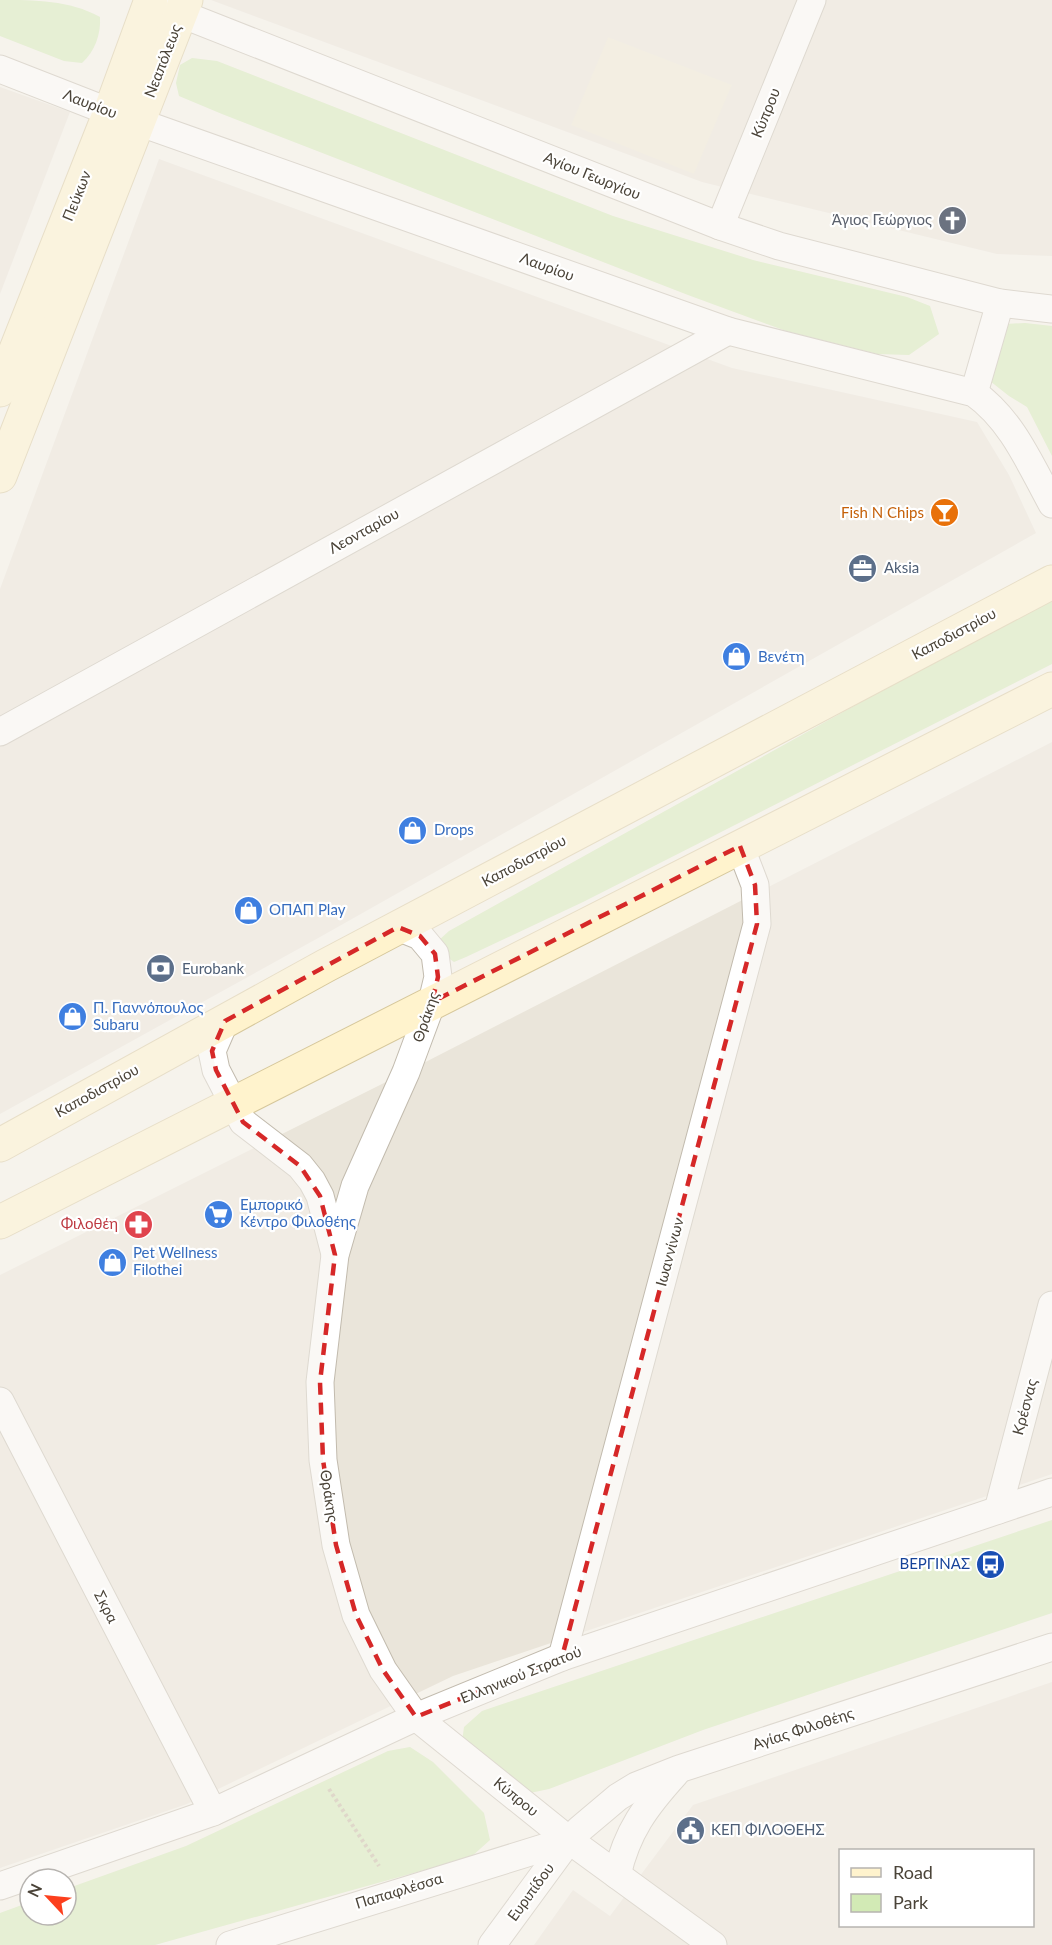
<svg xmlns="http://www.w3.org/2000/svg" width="1052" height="1945" font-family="Lato,sans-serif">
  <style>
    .residential { fill: #eae5da; fill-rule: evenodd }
    .education { fill: #efe8d6 }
    .green { fill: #d2eab5 }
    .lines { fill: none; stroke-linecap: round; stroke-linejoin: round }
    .street-casing { stroke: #c2bbae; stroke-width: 29 }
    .secondary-casing { stroke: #d6c79b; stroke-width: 35 }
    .path { stroke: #c4b79f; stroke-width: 4; stroke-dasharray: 3 3; stroke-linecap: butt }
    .street { stroke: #fff; stroke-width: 27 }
    .secondary { stroke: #fff3cd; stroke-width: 33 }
    .marked { fill: none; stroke: #d62828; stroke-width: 4.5; stroke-dasharray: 12 8; stroke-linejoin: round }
    .labels { text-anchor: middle; stroke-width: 4.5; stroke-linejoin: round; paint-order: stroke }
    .street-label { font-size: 15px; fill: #4b4439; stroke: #fff }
    .worship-label { font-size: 15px; fill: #5b616d; stroke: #fff; text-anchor: end }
    .food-label { font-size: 15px; fill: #c56008; stroke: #fff; text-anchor: end }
    .service-label { font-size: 15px; fill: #4e5e75; stroke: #fff; text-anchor: start }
    .shop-label { font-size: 15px; fill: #366cbe; stroke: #fff; text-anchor: start }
    .health-label { font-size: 15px; fill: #be3a42; stroke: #fff; text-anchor: end }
    .transit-label { font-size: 15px; fill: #164399; stroke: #fff; text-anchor: end }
  </style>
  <rect width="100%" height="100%" fill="#f6f3ec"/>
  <g class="residential">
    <path d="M211,0H1052V256L997,254L702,182Z"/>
    <path d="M0,87L70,112L0,294Z"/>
    <path d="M159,159L732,368L977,422L1009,475L1036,533L320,937L0,1114V589Z"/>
    <path d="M1052,742V1474L453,1676L187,1804L0,1868V1275L406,1072Z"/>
    <path d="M1052,1682V1945H534L573,1890L610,1916L693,1805ZM840,1850H1032V1926H840Z"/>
  </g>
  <path class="education" d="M608,37L732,85L694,174L571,125Z"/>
  <g class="green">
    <path d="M0,0C35,0 69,0 100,17C101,34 95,51 82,63L64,61L0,36Z"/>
    <path d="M192,58L217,61L613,216L753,260L907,297L930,306L939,334L909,355L877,354L786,331L688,295L222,114L179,96L176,83L180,65Z"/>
    <path d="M1025,323L1052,326V456L1027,407L1009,396L990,381L1006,324Z"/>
    <path d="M1052,596V664L583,902L466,957L454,962L440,952L438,941L449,931Z"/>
    <path d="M1052,1520V1613L703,1730L549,1789L525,1794L462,1742L464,1727L482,1711Z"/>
    <path d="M410,1747L433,1762L484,1813L490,1840L471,1857L155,1945H0V1913L30,1902V1915H66V1889L186,1846L388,1751Z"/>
  </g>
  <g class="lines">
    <defs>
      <g id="street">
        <path d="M161,6L720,226L779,246L1000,303L1052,309"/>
        <path d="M0,69L110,112L728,331L974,393C1012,420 1030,464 1052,504"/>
        <path d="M720,226L812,0"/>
        <path d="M974,393L1000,303"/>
        <path d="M0,732L728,331"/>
        <path d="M398,927L420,936L435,954L438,977L432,1002L406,1072L355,1186L335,1255L320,1382L323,1460L336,1545L356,1615L383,1670L416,1717L569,1840L713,1945"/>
        <path d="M225,1021L212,1051L216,1070L243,1122L300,1166L312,1181L320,1196L335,1254"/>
        <path d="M0,1401L213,1812"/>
        <path d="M998,1510L1052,1305"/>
        <path d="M562,1657L757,924L755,885L740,846"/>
        <path d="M617,1875C627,1831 646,1806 675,1774"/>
        <path d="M0,1886L213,1812L416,1717L562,1657L1052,1492"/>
        <path d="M230,1945L569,1840"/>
        <path d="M492,1945L569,1840L580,1829L618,1797L636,1786L679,1769L1052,1647"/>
      </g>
      <g id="secondary">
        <path d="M0,390L110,112L151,0"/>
        <path d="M0,476L186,0"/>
        <path d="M0,1145L325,966L1052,582"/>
        <path d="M0,1222L1052,689"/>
      </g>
    </defs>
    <use href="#street" class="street-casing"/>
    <use href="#secondary" class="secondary-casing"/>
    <path class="path" d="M329,1789L379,1866"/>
    <use href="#street" class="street"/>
    <use href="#secondary" class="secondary"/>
  </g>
  <path d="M0 0H1052V1945H0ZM740,846L755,885L757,924L562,1657L416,1717L383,1670L356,1615L336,1545L323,1460L320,1382L335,1255L320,1196L300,1166L243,1122L216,1070L212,1051L225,1021L398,927L420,936L435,954L438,977L432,1002Z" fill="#f6f3ec" fill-opacity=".55" fill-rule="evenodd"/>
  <path class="marked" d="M740,846L755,885L757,924L562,1657L416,1717L383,1670L356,1615L336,1545L323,1460L320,1382L335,1255L320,1196L300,1166L243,1122L216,1070L212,1051L225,1021L398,927L420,936L435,954L438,977L432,1002Z"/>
  <defs>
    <symbol id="church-disc" viewBox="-11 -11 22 22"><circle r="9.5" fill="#6b7280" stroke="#fff"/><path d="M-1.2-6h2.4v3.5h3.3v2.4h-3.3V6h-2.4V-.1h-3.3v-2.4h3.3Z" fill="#fff"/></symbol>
    <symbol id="bar-disc" viewBox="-11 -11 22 22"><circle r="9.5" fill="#e8710a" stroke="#fff"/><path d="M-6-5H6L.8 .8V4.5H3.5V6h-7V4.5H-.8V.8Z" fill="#fff"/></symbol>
    <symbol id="office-disc" viewBox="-11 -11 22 22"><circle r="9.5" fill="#5c6f8a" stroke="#fff"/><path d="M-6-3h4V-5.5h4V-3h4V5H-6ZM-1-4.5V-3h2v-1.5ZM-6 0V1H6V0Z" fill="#fff"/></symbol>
    <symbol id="shop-disc" viewBox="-11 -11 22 22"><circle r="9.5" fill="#3f7fe0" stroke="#fff"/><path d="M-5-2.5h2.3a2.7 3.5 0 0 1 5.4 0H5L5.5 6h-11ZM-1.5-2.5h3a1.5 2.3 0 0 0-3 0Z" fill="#fff"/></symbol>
    <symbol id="bank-disc" viewBox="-11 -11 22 22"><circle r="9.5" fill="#5c6f8a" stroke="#fff"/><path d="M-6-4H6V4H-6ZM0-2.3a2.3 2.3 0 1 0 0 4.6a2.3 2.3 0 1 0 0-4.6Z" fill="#fff"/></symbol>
    <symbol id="supermarket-disc" viewBox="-11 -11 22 22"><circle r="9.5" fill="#3f7fe0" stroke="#fff"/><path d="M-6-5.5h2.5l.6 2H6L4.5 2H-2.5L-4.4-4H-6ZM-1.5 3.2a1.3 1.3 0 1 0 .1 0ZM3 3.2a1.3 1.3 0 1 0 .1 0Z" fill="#fff"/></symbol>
    <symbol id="pharmacy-disc" viewBox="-11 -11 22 22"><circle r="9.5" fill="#e0444e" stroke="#fff"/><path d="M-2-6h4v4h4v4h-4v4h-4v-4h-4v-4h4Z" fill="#fff"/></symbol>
    <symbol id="bus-disc" viewBox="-11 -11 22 22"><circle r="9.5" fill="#1a4fb4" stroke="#fff"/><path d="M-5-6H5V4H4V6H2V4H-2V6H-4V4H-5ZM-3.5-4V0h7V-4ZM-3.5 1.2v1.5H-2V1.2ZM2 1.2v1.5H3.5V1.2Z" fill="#fff"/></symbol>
    <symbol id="civic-disc" viewBox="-11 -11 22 22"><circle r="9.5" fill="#5c6f8a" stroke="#fff"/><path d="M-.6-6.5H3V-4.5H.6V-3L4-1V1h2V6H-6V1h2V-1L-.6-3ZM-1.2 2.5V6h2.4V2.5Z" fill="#fff"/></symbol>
  </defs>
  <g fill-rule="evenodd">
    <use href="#church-disc" x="936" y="204" width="33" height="33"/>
    <use href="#bar-disc" x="928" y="496" width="33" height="33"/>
    <use href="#office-disc" x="846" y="552" width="33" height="33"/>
    <use href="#shop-disc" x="720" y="640" width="33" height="33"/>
    <use href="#shop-disc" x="396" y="814" width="33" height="33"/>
    <use href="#shop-disc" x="232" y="894" width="33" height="33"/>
    <use href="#bank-disc" x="144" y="952" width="33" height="33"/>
    <use href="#shop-disc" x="56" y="1000" width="33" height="33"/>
    <use href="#supermarket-disc" x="202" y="1198" width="33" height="33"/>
    <use href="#pharmacy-disc" x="122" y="1208" width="33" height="33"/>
    <use href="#shop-disc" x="96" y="1246" width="33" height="33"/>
    <use href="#bus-disc" x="974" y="1548" width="33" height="33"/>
    <use href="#civic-disc" x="674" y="1814" width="33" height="33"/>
  </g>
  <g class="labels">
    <g class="street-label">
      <text transform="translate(163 61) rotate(-69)" y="5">Νεαπόλεως</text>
      <text transform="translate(90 104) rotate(21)" y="5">Λαυρίου</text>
      <text transform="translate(766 113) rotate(-68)" y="5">Κύπρου</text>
      <text transform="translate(592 176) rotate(22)" y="5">Αγίου Γεωργίου</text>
      <text transform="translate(77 196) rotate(-68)" y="5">Πεύκων</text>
      <text transform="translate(547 267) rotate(20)" y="5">Λαυρίου</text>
      <text transform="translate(364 531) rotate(-29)" y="5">Λεονταρίου</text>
      <text transform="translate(954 634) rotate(-28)" y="5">Καποδιστρίου</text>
      <text transform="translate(524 861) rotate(-28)" y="5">Καποδιστρίου</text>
      <text transform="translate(426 1017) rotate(-71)" y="5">Θράκης</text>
      <text transform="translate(97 1091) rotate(-29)" y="5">Καποδιστρίου</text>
      <text transform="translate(670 1252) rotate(-75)" y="5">Ιωαννίνων</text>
      <text transform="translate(1025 1407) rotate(-75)" y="5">Κρέσνας</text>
      <text transform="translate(329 1496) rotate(81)" y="5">Θράκης</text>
      <text transform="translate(106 1607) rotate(63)" y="5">Σκρα</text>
      <text transform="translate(521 1675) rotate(-22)" y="5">Ελληνικού Στρατού</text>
      <text transform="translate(803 1729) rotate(-18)" y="5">Αγίας Φιλοθέης</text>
      <text transform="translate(516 1797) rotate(39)" y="5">Κύπρου</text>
      <text transform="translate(399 1891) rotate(-17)" y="5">Παπαφλέσσα</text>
      <text transform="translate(531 1892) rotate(-54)" y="5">Ευριπίδου</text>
    </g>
    <g class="worship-label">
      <text x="932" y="225">Άγιος Γεώργιος</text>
    </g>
    <g class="food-label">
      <text x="924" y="518">Fish N Chips</text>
    </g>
    <g class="service-label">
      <text x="884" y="573">Aksia</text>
      <text x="182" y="974">Eurobank</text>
      <text x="711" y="1835">ΚΕΠ ΦΙΛΟΘΕΗΣ</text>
    </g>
    <g class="shop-label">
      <text x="758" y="662">Βενέτη</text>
      <text x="434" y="835">Drops</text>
      <text x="269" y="915">ΟΠΑΠ Play</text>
      <text x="93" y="1013">Π. Γιαννόπουλος<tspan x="93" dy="17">Subaru</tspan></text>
      <text x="240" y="1210">Εμπορικό<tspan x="240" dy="17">Κέντρο Φιλοθέης</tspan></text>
      <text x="133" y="1258">Pet Wellness<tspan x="133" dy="17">Filothei</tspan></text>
    </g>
    <g class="health-label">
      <text x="118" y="1229">Φιλοθέη</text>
    </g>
    <g class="transit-label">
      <text x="970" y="1569">ΒΕΡΓΙΝΑΣ</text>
    </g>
  </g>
  <rect x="839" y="1849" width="195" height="78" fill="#ffffff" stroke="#b7b4b0" stroke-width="1.5"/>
  <rect x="851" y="1868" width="30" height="9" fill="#fff3cd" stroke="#b7b4b0" stroke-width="1.5"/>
  <text x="893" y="1879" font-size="18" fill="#4b4439">Road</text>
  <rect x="851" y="1894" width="30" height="18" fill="#d2eab5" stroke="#b7b4b0" stroke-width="1.5"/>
  <text x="893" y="1909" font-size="18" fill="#4b4439">Park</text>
  <g transform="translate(48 1897) rotate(296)"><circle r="28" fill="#ffffff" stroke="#b7b4b0" stroke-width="1.5"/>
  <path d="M0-4.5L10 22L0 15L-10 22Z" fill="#fc3f1d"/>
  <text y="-9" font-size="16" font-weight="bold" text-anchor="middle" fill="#4b4439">N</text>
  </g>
</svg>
